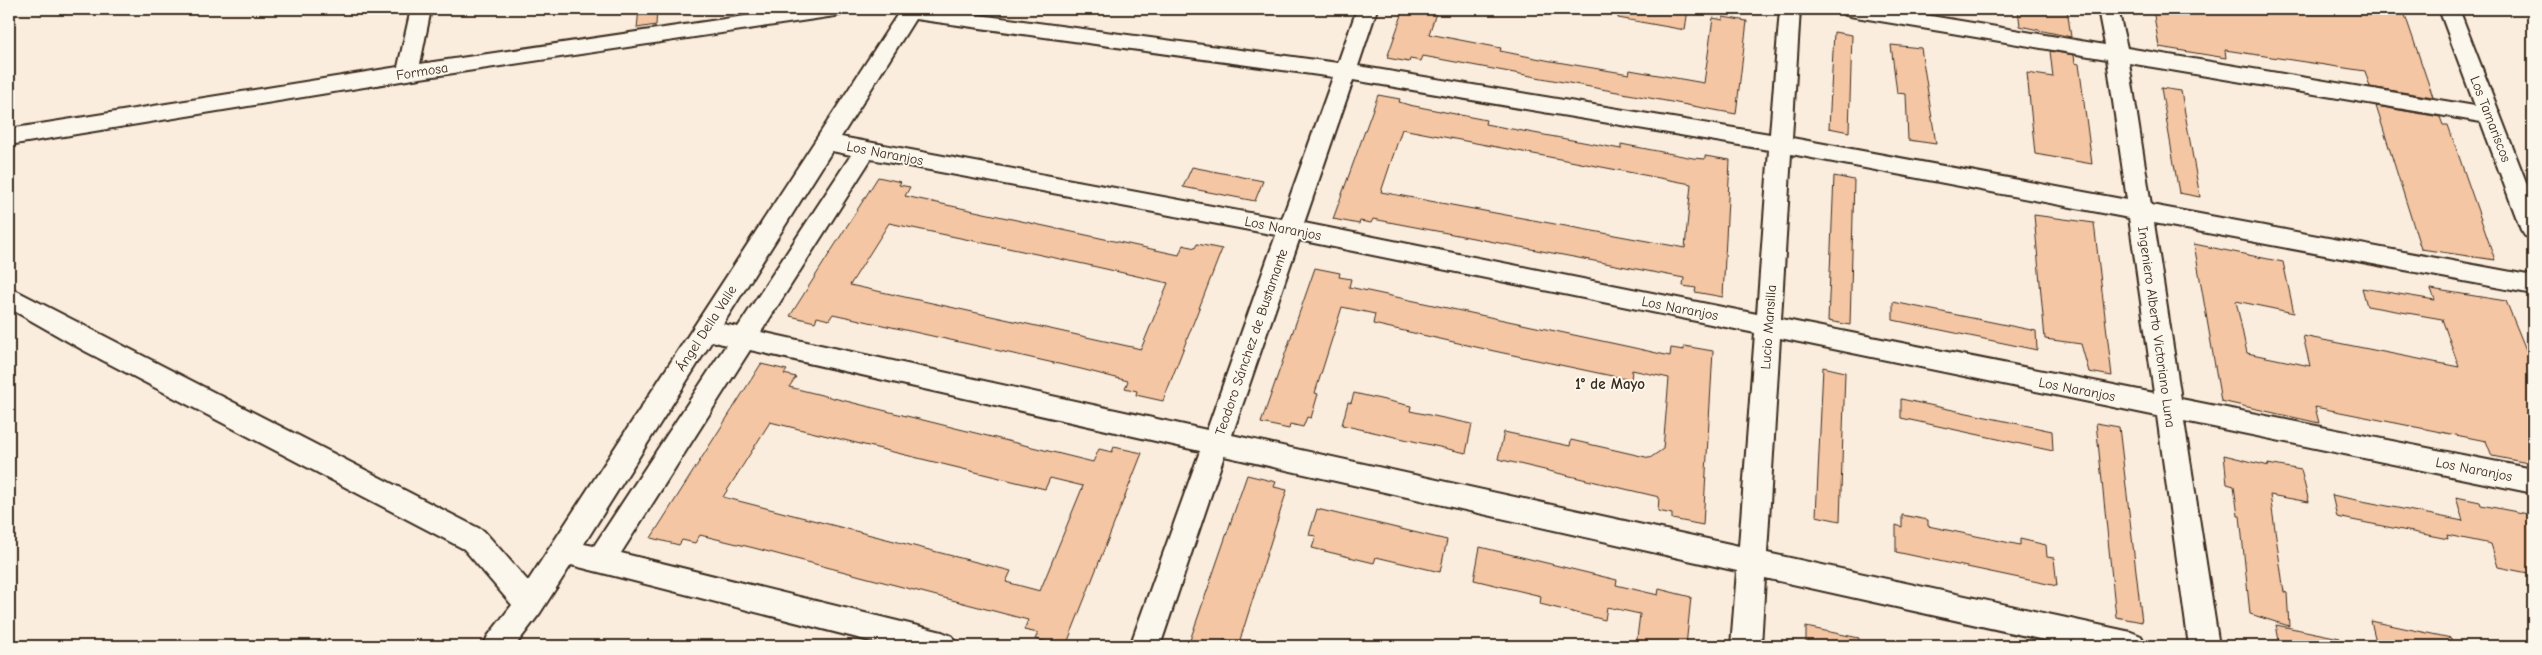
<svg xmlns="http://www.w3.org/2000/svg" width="2542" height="655" font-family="'Comic Neue',sans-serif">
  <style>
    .building { fill: #f4c6a3; stroke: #3b2a1e; fill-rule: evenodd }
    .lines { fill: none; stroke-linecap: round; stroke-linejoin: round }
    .minor-casing { stroke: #3b2a1e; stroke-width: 4 }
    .minor { fill: #fbf7ec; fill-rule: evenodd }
    .labels { text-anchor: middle; stroke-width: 4; stroke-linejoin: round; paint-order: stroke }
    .street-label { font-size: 14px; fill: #3b2a1e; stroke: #fbf7ec }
    .neighbourhood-label { font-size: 15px; font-weight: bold; fill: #3b2a1e; stroke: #fbf7ec }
  </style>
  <rect width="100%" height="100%" fill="#faeddd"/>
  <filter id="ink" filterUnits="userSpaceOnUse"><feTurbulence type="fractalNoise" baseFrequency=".02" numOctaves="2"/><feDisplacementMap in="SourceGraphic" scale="10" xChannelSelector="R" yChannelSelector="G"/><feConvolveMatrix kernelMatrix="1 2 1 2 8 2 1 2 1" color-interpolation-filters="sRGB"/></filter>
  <g filter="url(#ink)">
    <g class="building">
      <path d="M639,9H657L656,25L637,28Z"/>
      <path d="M1404,9H1427L1426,12L1436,13L1429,34L1501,48L1500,51L1551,61L1629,74L1630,70L1704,83L1713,18L1723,20V17L1747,21L1736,114L1423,56L1421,61L1410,59L1409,62L1387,58Z"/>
      <path d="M1618,9H1688L1685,30L1618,18Z"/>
      <path d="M2018,9H2067L2071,37L2020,26Z"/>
      <path d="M2153,9H2403L2433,97L2370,87L2365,71L2225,50L2226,58L2159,47Z"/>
      <path d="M1834,32L1852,35L1849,132L1829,128Z"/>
      <path d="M1891,45L1921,48L1936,144L1908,140L1906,94L1897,93Z"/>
      <path d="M2050,51L2074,55L2075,63L2079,64L2092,164L2035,154L2027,73L2053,77Z"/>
      <path d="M2161,88L2181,91L2200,197L2179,193Z"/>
      <path d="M1378,95L1400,99L1399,102L1409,105L1486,120L1485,124L1539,134L1621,149V144L1693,158L1705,159V156L1730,160L1723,297L1695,292L1696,288L1683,286L1684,278L1373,219L1371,223L1360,221L1359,224L1333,219ZM1402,129L1691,184L1685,248L1381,192Z"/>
      <path d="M2376,106L2440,117L2443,125H2448L2495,260L2421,249Z"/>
      <path d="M1192,167L1263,181L1255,201L1183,187Z"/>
      <path d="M1834,176L1854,180L1850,325L1828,321Z"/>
      <path d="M878,177L901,182L899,185L910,187L905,196L1179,255L1183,245L1195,248L1197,244L1222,249L1163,401L1136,395L1137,391L1125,388L1128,381L1081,369L833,314L829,320L817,317L815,322L790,316ZM889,223L1079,263L1168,283L1141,349L850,285Z"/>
      <path d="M2034,215L2094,223L2112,376L2089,372L2081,344L2045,339Z"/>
      <path d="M2194,244L2283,262L2294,313L2236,301L2247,353L2310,366L2303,336L2459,367L2442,319L2367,306L2362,288L2435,300L2431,289L2506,301L2533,367V464L2492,456L2486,441L2315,407L2319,423L2221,401Z"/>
      <path d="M1315,268L1340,273L1339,277L1351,279L1349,287L1630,347L1670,356L1671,348L1684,350V346L1713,351L1703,525L1672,519V514L1658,511L1659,497L1498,459L1504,432L1570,446L1571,440L1650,458L1663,449L1669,378L1632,370L1631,380L1494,351L1373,324L1375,314L1342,307L1315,393L1318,394L1311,418L1307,417L1303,427L1290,424L1289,429L1261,423Z"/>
      <path d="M1893,302L2036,331L2037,350L1893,320Z"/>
      <path d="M761,364L787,370L784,374L796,377L789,387L1093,462L1099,449L1112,452L1114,447L1142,453L1066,646L1035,639L1038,633L1024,630L1028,620L754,548L700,535L695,543L682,540L679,545L651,538ZM770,422L1045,489L1050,478L1083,486L1040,591L1006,582L1011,571L723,497Z"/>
      <path d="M1823,367L1845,372L1840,521L1816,516Z"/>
      <path d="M1354,393L1411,406L1410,411L1472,424L1466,453L1342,425L1348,402L1351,403Z"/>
      <path d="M1901,399L2052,431L2053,451L1901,418Z"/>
      <path d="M2096,423L2119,427L2142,622L2116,617Z"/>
      <path d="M2224,455L2269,466L2268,464L2301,470L2309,502L2270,495L2284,592L2287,593L2289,626L2250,614L2240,516H2238L2234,486L2227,484Z"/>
      <path d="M1247,475L1276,482L1274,487L1287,490L1239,643L1224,640L1222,646H1188Z"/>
      <path d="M2332,495L2463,521L2456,497L2480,502L2481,505L2533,515V574L2498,567L2491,544L2447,535L2448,539L2337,517Z"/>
      <path d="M1317,509L1447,540L1440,572L1376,557L1374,563L1312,548L1316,536L1309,535Z"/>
      <path d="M1902,515L1928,520V526L1981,537L2020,545V539L2046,545L2047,557L2054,558L2057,586L1896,552V525L1902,527Z"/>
      <path d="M1480,547L1617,580L1616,585L1658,595L1659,589L1691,597L1686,646H1636L1640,614L1607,607L1605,620L1540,604L1541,596L1474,580Z"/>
      <path d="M2371,621L2451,638V646H2377Z"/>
      <path d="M2276,625L2340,638L2339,646H2280Z"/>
      <path d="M1806,627L1859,638L1858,646H1806Z"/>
    </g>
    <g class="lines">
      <defs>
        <g id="minor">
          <path d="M411,9H431L420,64L792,9H845L842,14L835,16L407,80L9,145V129L398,67Z"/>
          <path d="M901,9H934L1338,63L1357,9H1377L1358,66L1770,134L1780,9H1800L1792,138L2127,200L2107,59L1850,16L1843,14L1840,9H1889L2105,45L2098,9H2118L2127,48L2475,106L2439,9H2459L2533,200V239L2525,236L2521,230L2481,122L2129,63L2151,205L2533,276V294L2154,223L2181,399L2533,469V493L2184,421L2219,646H2189L2157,416L1780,338L1767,553L2131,632L2141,636L2146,646H2071L1765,578L1761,646H1731L1737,571L1224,456L1160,646H1130L1200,451L750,350L621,553L942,632L952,636L957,646H889L571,565L540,613L515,646H483L488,636L512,605L464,549L83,350L9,308V287L484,531L528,581ZM915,19L1333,77L1282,219L841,137ZM1353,80L1769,150L1757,314L1304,223ZM832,151L851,155L738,327L723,324ZM1791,154L2129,218L2154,393L1781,319ZM871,159L1276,235L1207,430L761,332ZM1299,240L1755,333L1739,546L1232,435ZM712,341L726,345L594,546L584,544Z"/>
        </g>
      </defs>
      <use href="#minor" class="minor-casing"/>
      <use href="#minor" class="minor"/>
    </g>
  </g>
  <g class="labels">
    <g class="street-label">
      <text transform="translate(422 71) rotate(-9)" y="5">Formosa</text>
      <text transform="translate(2491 119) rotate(69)" y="5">Los Tamariscos</text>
      <text transform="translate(885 153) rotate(11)" y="5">Los Naranjos</text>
      <text transform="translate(1283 228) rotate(11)" y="5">Los Naranjos</text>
      <text transform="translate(1680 308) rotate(11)" y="5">Los Naranjos</text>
      <text transform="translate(1768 327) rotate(-86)" y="5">Lucio Mansilla</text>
      <text transform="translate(2157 327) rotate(82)" y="5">Ingeniero Alberto Victoriano Luna</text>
      <text transform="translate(706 328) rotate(-57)" y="5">Ángel Della Valle</text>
      <text transform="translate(1251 342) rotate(-71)" y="5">Teodoro Sánchez de Bustamante</text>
      <text transform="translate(2077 389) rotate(11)" y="5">Los Naranjos</text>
      <text transform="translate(2474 469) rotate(11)" y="5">Los Naranjos</text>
    </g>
    <g class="neighbourhood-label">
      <text x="1610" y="389">1° de Mayo</text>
    </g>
  </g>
  <rect width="2542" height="655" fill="none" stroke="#fbf7ec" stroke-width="30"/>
  <rect x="15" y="15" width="2512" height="625" fill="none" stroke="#3b2a1e" stroke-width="2" filter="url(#ink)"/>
</svg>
